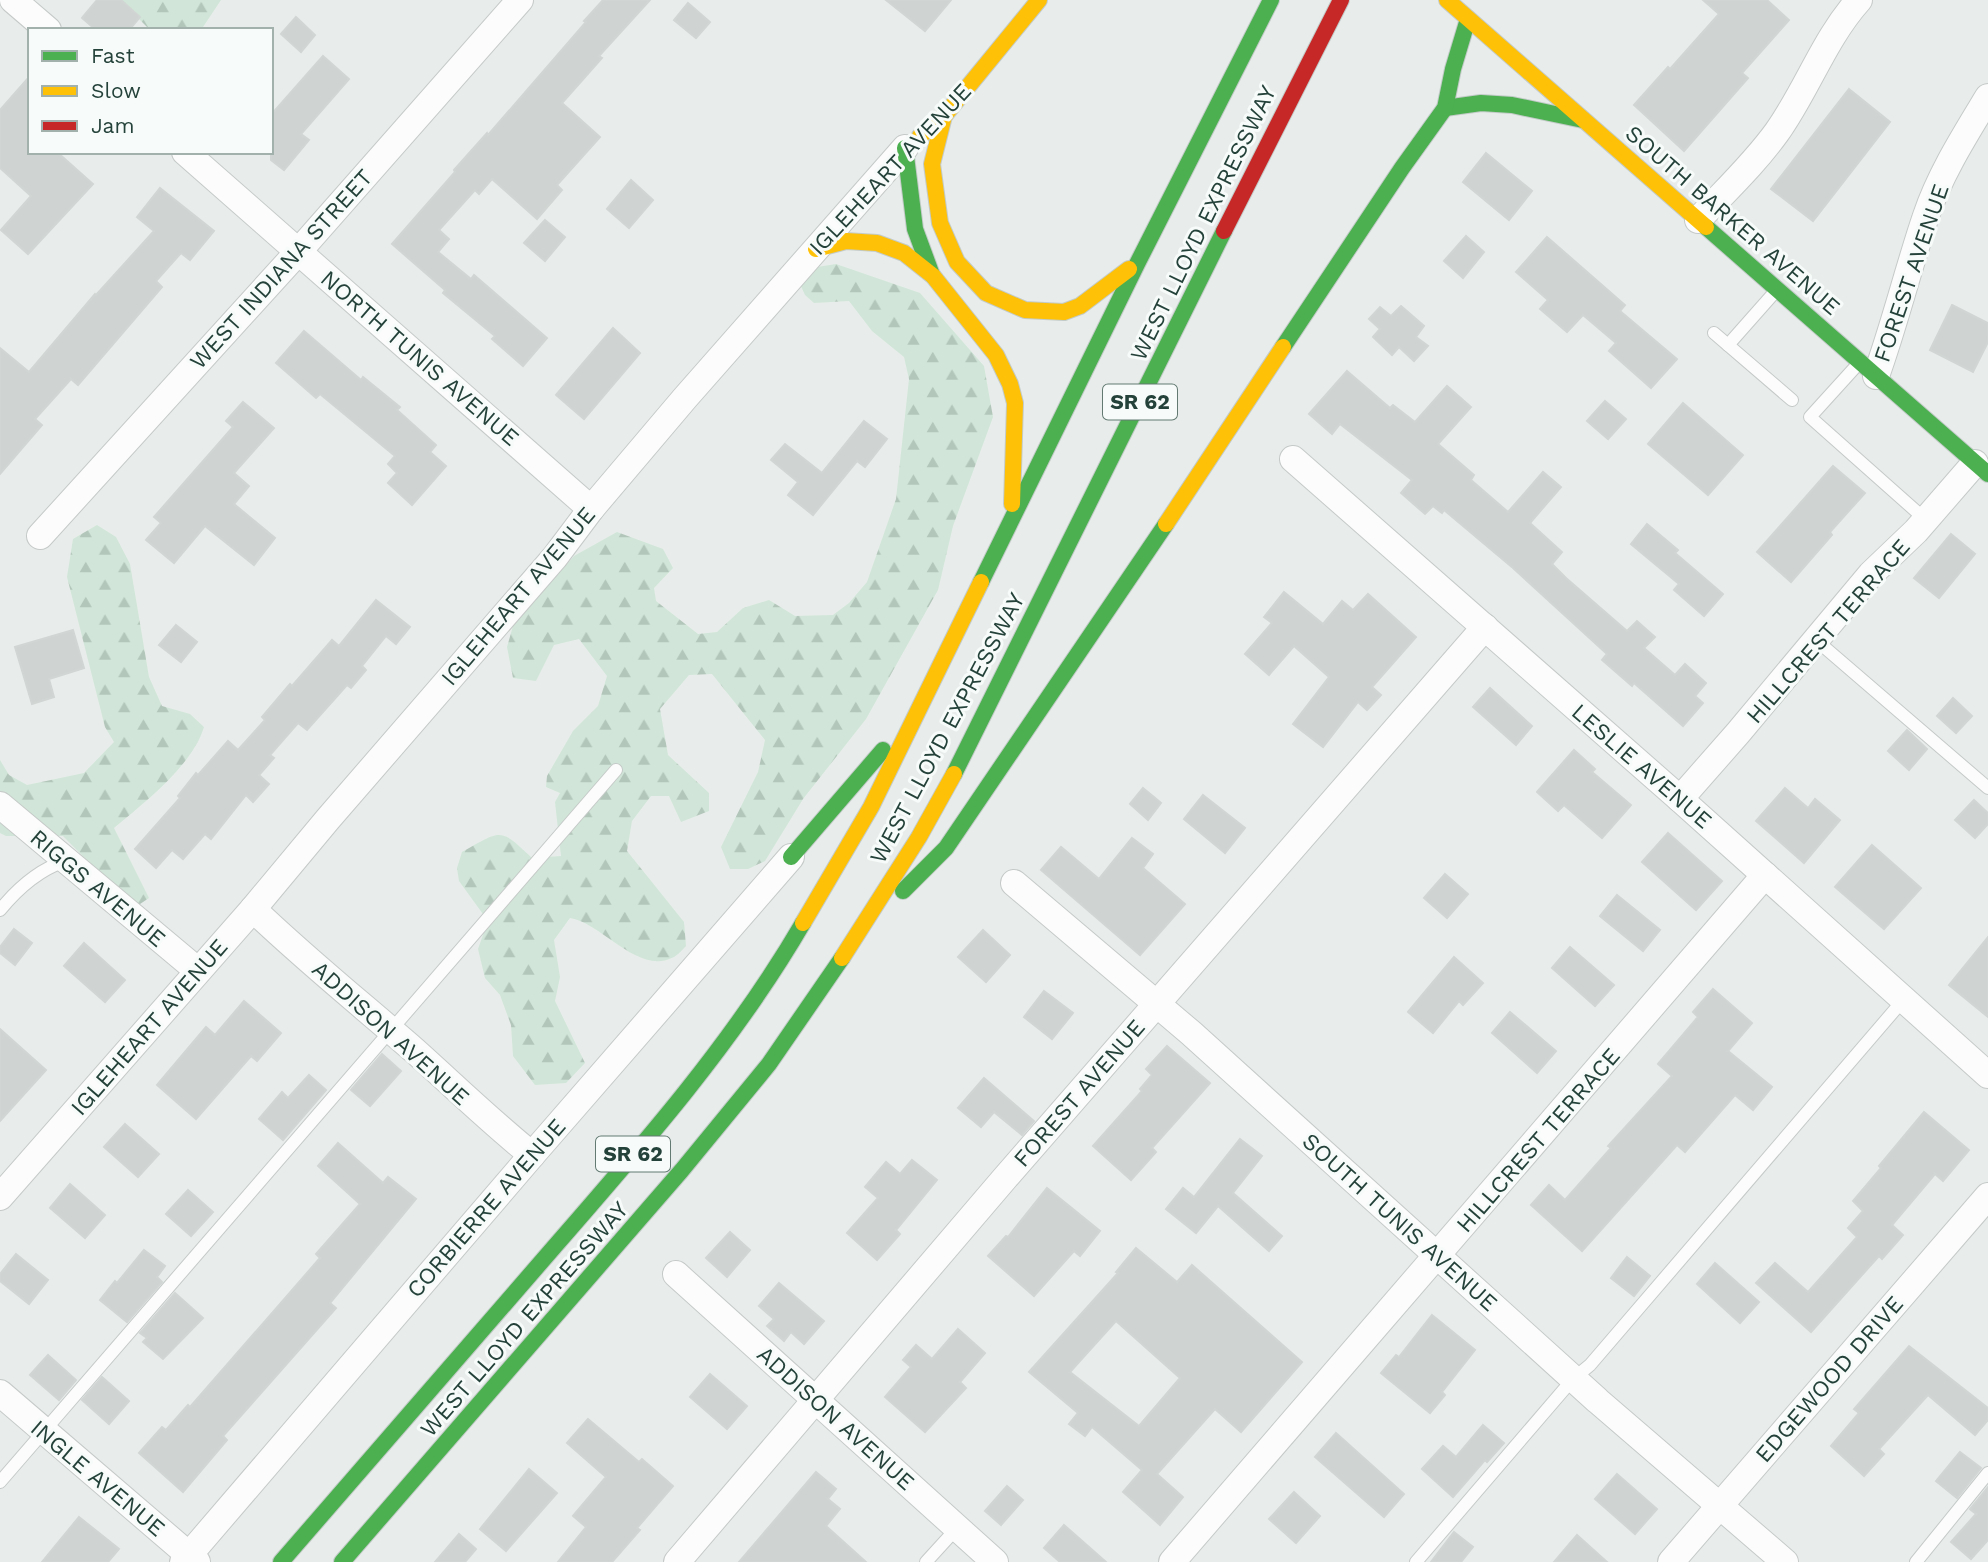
<svg xmlns="http://www.w3.org/2000/svg" width="1988" height="1562" font-family="'Work Sans',sans-serif">
  <style>
    .forest { fill: url(#forest-firs) }
    .building { fill: #cfd4d2; stroke: #d1d6d4; stroke-width: 2; fill-rule: evenodd }
    .lines { fill: none; stroke-linecap: round; stroke-linejoin: round }
    .lane-casing { stroke: #c5cac8; stroke-width: 14 }
    .street-casing { stroke: #c5cac8; stroke-width: 28 }
    .fast-casing { stroke: #c3cbc8; stroke-width: 18 }
    .slow-casing { stroke: #c3cbc8; stroke-width: 18 }
    .jam-casing { stroke: #c3cbc8; stroke-width: 18 }
    .lane { stroke: #fcfcfc; stroke-width: 12 }
    .street { stroke: #fcfcfc; stroke-width: 26 }
    .fast { stroke: #4caf50; stroke-width: 16 }
    .slow { stroke: #ffc107; stroke-width: 16 }
    .jam { stroke: #c62828; stroke-width: 16 }
    .labels { text-anchor: middle; stroke-width: 6; stroke-linejoin: round; paint-order: stroke }
    .shield { fill: #f7fbf9; stroke: #637a73; stroke-width: 2 }
    .shield-label { font-size: 21px; font-weight: bold; fill: #24423a }
    .street-label { font-size: 23px; fill: #24423a; stroke: #f7fbf9 }
  </style>
  <defs>
    <pattern id="forest-firs" width="22" height="20" patternUnits="userSpaceOnUse" patternTransform="scale(1.75)"><rect width="22" height="20" fill="#d1e6d8"/><path d="M5 1l3.5 6h-7zM16 11l3.5 6h-7z" fill="#b3c6ba"/></pattern>
  </defs>
  <rect width="100%" height="100%" fill="#e8edeb"/>
  <g class="forest">
    <path d="M120,0H221L201,30H150Z"/>
    <path d="M836,264L920,293L984,366L993,417L953,526L938,590L866,719L803,799L765,861L748,869H730L721,847L758,772L765,740L712,674L689,675L660,709L668,755L709,793V811L681,822L669,796H651L632,821L627,851L684,922L686,946C683,949 678,955 674,957C638,976 604,924 570,918L554,940L560,977L555,1001L585,1063L566,1083L535,1085L513,1056L511,1025L500,995L485,978L478,949L488,921L459,881L457,868L462,852C501,831 499,826 532,858L561,856L555,802L560,793L546,787L547,776L573,731L598,706L607,676L579,639L554,645L536,681L513,678L507,647L513,626L574,556L617,532L663,549L673,568L654,588L656,601L698,634L717,632L743,608L769,600L795,616L833,615L849,603L867,582L896,499L909,379L904,357L872,331L849,301L814,303L805,295L800,284L811,268Z"/>
    <path d="M97,525L116,537L130,564L149,677L162,706L190,714L204,727C192,766 145,802 114,828L149,898L134,908L63,836H6L0,833V760L9,775L27,785L84,773L114,742L105,727L67,577L73,539Z"/>
  </g>
  <g class="building">
    <path d="M97,0H121L140,17L129,30H96L82,18Z"/>
    <path d="M603,0H650L599,56L602,58L562,103L600,137L557,185L562,190L537,219L492,179L479,194L475,190L439,230L449,239L438,252L471,279L474,275L547,338L523,366L492,339L495,336L443,293L445,290L392,244L455,172L454,170L487,133L488,135L586,22L584,21Z"/>
    <path d="M886,0H951L925,31Z"/>
    <path d="M1703,0H1767L1789,20L1742,73L1748,78L1684,151L1634,105L1668,67L1670,69L1719,14Z"/>
    <path d="M688,3L710,22L696,38L674,20Z"/>
    <path d="M296,17L315,35L301,52L281,34Z"/>
    <path d="M323,56L349,79L301,134L309,140L284,170L271,160V115Z"/>
    <path d="M30,76V152H57L93,184L28,254L1,230L31,196L0,168V110Z"/>
    <path d="M1849,89L1890,122L1813,221L1771,189Z"/>
    <path d="M1486,153L1532,191L1509,220L1463,182Z"/>
    <path d="M631,180L653,200L629,228L607,209Z"/>
    <path d="M160,188L214,231L190,260L181,253L156,281L162,287L78,385L71,379L35,419L42,425L0,474V348L29,372L95,294L96,295L154,231L137,217Z"/>
    <path d="M545,220L565,237L545,261L524,243Z"/>
    <path d="M1466,236L1484,252L1463,278L1444,261Z"/>
    <path d="M1547,237L1625,305L1620,311L1677,359L1651,388L1609,351L1616,343L1583,315L1567,332L1540,309L1548,300L1516,272Z"/>
    <path d="M1952,305L1988,323V342L1973,372L1930,350Z"/>
    <path d="M1401,306L1424,326L1416,337L1428,346L1414,361L1399,347L1392,355L1373,337L1380,329L1369,319L1380,307L1391,316Z"/>
    <path d="M613,328L640,353L584,419L556,395Z"/>
    <path d="M304,331L361,380L363,377L400,407L397,410L436,445L430,452L446,466L412,505L388,483L397,473L388,464L395,456L320,394L316,398L276,363Z"/>
    <path d="M1347,371L1390,408L1393,405L1415,422L1447,386L1471,407L1438,444L1474,475L1471,480L1508,512L1543,472L1561,487L1530,523L1562,552L1552,564L1566,578L1627,631L1637,621L1655,637L1644,648L1675,675L1685,664L1706,683L1695,696L1703,703L1683,726L1634,683L1632,686L1602,660L1607,654L1513,568L1444,510L1442,513L1433,506L1425,514L1401,493L1412,480L1340,424L1332,434L1309,414Z"/>
    <path d="M1605,401L1626,419L1608,439L1587,421Z"/>
    <path d="M243,402L274,428L234,473L249,486L234,504L275,538L254,565L205,526L174,563L146,540L161,523L154,517L233,427L226,421Z"/>
    <path d="M1683,403L1743,455L1708,495L1648,444Z"/>
    <path d="M864,421L887,439L865,467L857,461L813,515L788,495L798,482L771,460L785,444L822,473Z"/>
    <path d="M1833,466L1865,493L1830,532L1832,535L1791,582L1757,552Z"/>
    <path d="M1647,524L1678,550L1675,553L1723,594L1704,616L1674,590L1679,584L1631,544Z"/>
    <path d="M1951,534L1975,554L1939,598L1914,578Z"/>
    <path d="M1284,592L1323,624L1342,601L1353,610L1368,594L1416,637L1372,687L1381,695L1367,710L1358,702L1323,747L1293,724L1329,677L1294,646L1269,675L1245,654L1272,623L1264,617Z"/>
    <path d="M376,600L410,627L396,644L386,636L362,666L366,670L351,688L347,685L307,730L298,723L270,755L274,758L259,775L269,784L253,802L246,795L211,839L205,834L183,859L172,850L156,868L135,849L180,798L178,796L196,773L198,775L228,741L238,750L265,720L262,717L290,684L292,686L332,640L339,646Z"/>
    <path d="M176,625L197,642L181,662L159,645Z"/>
    <path d="M73,630L84,668L49,679L54,697L32,704L15,647Z"/>
    <path d="M1490,688L1532,726L1516,745L1473,707Z"/>
    <path d="M1953,698L1972,716L1956,733L1937,716Z"/>
    <path d="M1907,730L1927,749L1909,770L1888,751Z"/>
    <path d="M1574,750L1595,769L1592,772L1631,805L1602,838L1564,805L1558,811L1537,792Z"/>
    <path d="M1143,788L1161,803L1148,820L1130,804Z"/>
    <path d="M1785,788L1808,808L1815,799L1840,820L1804,863L1756,821Z"/>
    <path d="M1203,795L1245,828L1225,853L1184,819Z"/>
    <path d="M1974,800L1988,813V824L1975,838L1955,820Z"/>
    <path d="M1668,833L1722,881L1696,910L1642,862Z"/>
    <path d="M1132,838L1153,854L1143,868L1185,904L1140,955L1041,870L1061,847L1099,879Z"/>
    <path d="M1872,845L1921,888L1884,929L1835,887Z"/>
    <path d="M1445,874L1468,894L1447,918L1424,898Z"/>
    <path d="M1617,895L1660,930L1643,951L1600,916Z"/>
    <path d="M14,929L32,943L15,965L0,953V947Z"/>
    <path d="M983,930L1010,955L986,982L958,957Z"/>
    <path d="M1988,937V1017L1949,985Z"/>
    <path d="M84,943L125,980L105,1002L64,966Z"/>
    <path d="M1570,947L1614,985L1595,1006L1552,968Z"/>
    <path d="M1454,957L1483,983L1463,1005L1459,1001L1433,1033L1408,1012Z"/>
    <path d="M1713,989L1752,1023L1728,1051L1772,1087L1753,1110L1735,1095L1685,1152L1677,1145L1582,1251L1531,1205L1549,1185L1565,1200L1611,1148L1608,1146L1672,1076L1658,1064L1698,1017L1693,1012Z"/>
    <path d="M1044,991L1073,1013L1052,1039L1024,1017Z"/>
    <path d="M244,1001L281,1033L257,1061L251,1056L196,1119L157,1085L206,1027L215,1035Z"/>
    <path d="M1510,1012L1556,1051L1537,1073L1492,1033Z"/>
    <path d="M0,1029L46,1070L0,1121Z"/>
    <path d="M1167,1046L1210,1083L1152,1148L1156,1152L1131,1180L1093,1146L1142,1091L1140,1089L1152,1075L1146,1069Z"/>
    <path d="M382,1054L401,1071L370,1106L351,1090Z"/>
    <path d="M309,1075L326,1090L283,1140L259,1119L282,1092L288,1098Z"/>
    <path d="M984,1078L1034,1121L1022,1135L994,1112L981,1127L958,1108Z"/>
    <path d="M1924,1112L1969,1150L1943,1181L1935,1174L1892,1225L1903,1235L1882,1259L1879,1256L1811,1332L1756,1283L1775,1263L1808,1292L1857,1237L1848,1228L1863,1211L1853,1201L1881,1168L1879,1166Z"/>
    <path d="M125,1124L159,1154L138,1177L104,1147Z"/>
    <path d="M1240,1139L1262,1156L1233,1193L1282,1236L1269,1251L1218,1206L1196,1233L1166,1209L1183,1188L1194,1197Z"/>
    <path d="M338,1143L383,1183L388,1177L416,1199L330,1303L336,1308L223,1436L227,1440L183,1492L139,1453L162,1427L166,1430L188,1405L190,1407L320,1258L316,1254L360,1204L318,1166Z"/>
    <path d="M912,1160L937,1180L896,1230L900,1234L877,1260L847,1233L878,1198L865,1187L886,1162L900,1174Z"/>
    <path d="M70,1184L105,1215L85,1238L50,1208Z"/>
    <path d="M1047,1188L1100,1231L1080,1256L1074,1251L1034,1296L988,1256L1006,1236L1008,1237Z"/>
    <path d="M188,1190L213,1212L191,1236L166,1214Z"/>
    <path d="M730,1232L750,1250L727,1277L706,1258Z"/>
    <path d="M1136,1248L1177,1282L1192,1265L1302,1362L1241,1432L1215,1409L1157,1474L1183,1497L1160,1525L1123,1492L1142,1470L1092,1427L1085,1436L1069,1424L1078,1413L1029,1372L1118,1273L1116,1272ZM1116,1321L1180,1378L1139,1426L1070,1372Z"/>
    <path d="M144,1250L165,1266L157,1277L162,1282L127,1322L100,1300L115,1281L117,1283Z"/>
    <path d="M16,1254L48,1280L29,1304L0,1281V1274Z"/>
    <path d="M1627,1257L1650,1276L1634,1296L1611,1278Z"/>
    <path d="M1715,1263L1759,1302L1740,1323L1697,1284Z"/>
    <path d="M779,1283L824,1321L804,1344L791,1332L784,1341L767,1326L774,1319L759,1306Z"/>
    <path d="M175,1293L203,1318L163,1359L143,1342L147,1338L140,1333Z"/>
    <path d="M1432,1315L1475,1350L1442,1392L1445,1395L1430,1413L1381,1373L1396,1355L1399,1357Z"/>
    <path d="M958,1329L985,1353L960,1382L966,1388L925,1432L885,1397L911,1367L903,1360L916,1345L932,1359Z"/>
    <path d="M1909,1346L1988,1408V1420L1975,1435L1928,1395L1879,1449L1884,1454L1864,1476L1831,1446L1859,1413L1854,1409Z"/>
    <path d="M48,1355L76,1380L59,1400L30,1375Z"/>
    <path d="M710,1374L747,1406L727,1429L690,1397Z"/>
    <path d="M102,1377L129,1401L109,1424L82,1400Z"/>
    <path d="M588,1419L639,1462L642,1459L673,1486L637,1528L640,1530L612,1562H558L586,1527L573,1516L606,1477L567,1443Z"/>
    <path d="M1483,1425L1504,1443L1487,1462L1485,1460L1453,1497L1422,1469L1443,1446L1456,1457Z"/>
    <path d="M1336,1433L1404,1494L1384,1517L1315,1457Z"/>
    <path d="M1960,1452L1981,1468L1957,1498L1936,1481Z"/>
    <path d="M529,1469L557,1493L506,1551L480,1529Z"/>
    <path d="M816,1472L836,1489L828,1499L840,1509L826,1526L866,1562H739Z"/>
    <path d="M1617,1474L1657,1509L1635,1534L1595,1499Z"/>
    <path d="M1007,1486L1023,1500L1001,1525L985,1511Z"/>
    <path d="M1988,1487V1540L1971,1559L1951,1542L1976,1514L1970,1509Z"/>
    <path d="M1294,1492L1320,1516L1296,1543L1269,1519Z"/>
    <path d="M79,1517L119,1549L108,1562H42Z"/>
    <path d="M1064,1525L1106,1562H1060L1044,1548Z"/>
    <path d="M1454,1532L1473,1547L1461,1562H1431Z"/>
    <path d="M459,1534L476,1549L465,1562H435Z"/>
    <path d="M1577,1535L1607,1562H1554Z"/>
  </g>
  <g class="lines">
    <defs>
      <g id="lane">
        <path d="M1714,333L1792,400"/>
        <path d="M1728,345L1774,293"/>
        <path d="M1859,363L1810,417L1926,520"/>
        <path d="M1816,640L1988,788"/>
        <path d="M0,910C18,888 38,870 65,861"/>
        <path d="M0,1482L616,770"/>
        <path d="M926,1562L957,1528"/>
        <path d="M1416,1562L1573,1379L1590,1365L1905,998"/>
        <path d="M1916,1562L1988,1473"/>
      </g>
      <g id="street">
        <path d="M13,0L48,30"/>
        <path d="M185,152L591,509"/>
        <path d="M1698,220C1725,191 1754,164 1777,132C1807,90 1824,39 1859,0"/>
        <path d="M1876,376C1895,323 1908,269 1926,216C1940,174 1965,135 1988,97"/>
        <path d="M1293,459L1680,799L1988,1075"/>
        <path d="M40,536L298,252L520,0"/>
        <path d="M1680,799L1738,733L1871,574L1916,531L1975,463"/>
        <path d="M0,805L197,970"/>
        <path d="M1014,883L1191,1033L1598,1401L1785,1562"/>
        <path d="M253,909C305,959 361,1004 415,1051C454,1086 491,1122 532,1155"/>
        <path d="M0,1197L253,909L328,819L555,557L591,509L685,398L905,148"/>
        <path d="M676,1274L995,1562"/>
        <path d="M0,1393L197,1562"/>
        <path d="M183,1562L532,1155L791,857"/>
        <path d="M677,1562L1005,1178L1485,627"/>
        <path d="M1172,1562L1765,875"/>
        <path d="M1671,1562L1988,1196"/>
      </g>
      <g id="fast">
        <path d="M1445,108L1481,103L1512,105L1583,120"/>
        <path d="M905,148L915,229L932,275"/>
        <path d="M1706,227L1988,474"/>
        <path d="M1283,347L1402,168L1445,108L1453,69L1468,19"/>
        <path d="M981,582L1137,264L1271,0"/>
        <path d="M954,774L1224,231"/>
        <path d="M791,857L883,750"/>
        <path d="M903,891L946,848L1166,524"/>
        <path d="M281,1562C372,1457 464,1351 555,1246C644,1144 735,1040 803,923"/>
        <path d="M342,1562L682,1170L769,1064L842,958"/>
      </g>
      <g id="slow">
        <path d="M1447,0L1706,227"/>
        <path d="M944,116L932,164L940,223L957,262L986,293L1025,310L1064,312L1080,306L1129,269"/>
        <path d="M920,136L944,116L1039,0"/>
        <path d="M816,249L846,241L877,243L904,253L933,276L996,355L1010,384L1015,403L1012,504"/>
        <path d="M1166,524L1283,347"/>
        <path d="M803,923L871,807L981,582"/>
        <path d="M842,958L919,837L954,774"/>
      </g>
      <path id="jam" d="M1224,231L1341,0"/>
    </defs>
    <use href="#lane" class="lane-casing"/>
    <use href="#street" class="street-casing"/>
    <use href="#fast" class="fast-casing"/>
    <use href="#slow" class="slow-casing"/>
    <use href="#jam" class="jam-casing"/>
    <use href="#lane" class="lane"/>
    <use href="#street" class="street"/>
    <use href="#fast" class="fast"/>
    <use href="#slow" class="slow"/>
    <use href="#jam" class="jam"/>
  </g>
  <g class="labels">
    <g class="shield">
      <rect x="1103" y="384.5" width="74" height="35" rx="5"/>
      <rect x="596" y="1136.5" width="74" height="35" rx="5"/>
    </g>
    <g class="shield-label">
      <text x="1140" y="409">SR 62</text>
      <text x="633" y="1161">SR 62</text>
    </g>
    <g class="street-label">
      <text transform="translate(890 169) rotate(-47)" y="8">IGLEHEART AVENUE</text>
      <text transform="translate(1733 220) rotate(41)" y="8">SOUTH BARKER AVENUE</text>
      <text transform="translate(1203 223) rotate(-64)" y="8">WEST LLOYD EXPRESSWAY</text>
      <text transform="translate(281 269) rotate(-48)" y="8">WEST INDIANA STREET</text>
      <text transform="translate(1911 273) rotate(-71)" y="8">FOREST AVENUE</text>
      <text transform="translate(420 358) rotate(41)" y="8">NORTH TUNIS AVENUE</text>
      <text transform="translate(518 596) rotate(-50)" y="8">IGLEHEART AVENUE</text>
      <text transform="translate(1828 631) rotate(-49)" y="8">HILLCREST TERRACE</text>
      <text transform="translate(947 728) rotate(-62)" y="8">WEST LLOYD EXPRESSWAY</text>
      <text transform="translate(1642 766) rotate(41)" y="8">LESLIE AVENUE</text>
      <text transform="translate(98 888) rotate(40)" y="8">RIGGS AVENUE</text>
      <text transform="translate(149 1027) rotate(-49)" y="8">IGLEHEART AVENUE</text>
      <text transform="translate(391 1033) rotate(42)" y="8">ADDISON AVENUE</text>
      <text transform="translate(1079 1093) rotate(-49)" y="8">FOREST AVENUE</text>
      <text transform="translate(1538 1140) rotate(-49)" y="8">HILLCREST TERRACE</text>
      <text transform="translate(486 1208) rotate(-49)" y="8">CORBIERRE AVENUE</text>
      <text transform="translate(1400 1222) rotate(42)" y="8">SOUTH TUNIS AVENUE</text>
      <text transform="translate(524 1319) rotate(-49)" y="8">WEST LLOYD EXPRESSWAY</text>
      <text transform="translate(1829 1379) rotate(-49)" y="8">EDGEWOOD DRIVE</text>
      <text transform="translate(836 1418) rotate(42)" y="8">ADDISON AVENUE</text>
      <text transform="translate(98 1478) rotate(40)" y="8">INGLE AVENUE</text>
    </g>
  </g>
  <rect x="28" y="28" width="245" height="126" fill="#f7fbf9" stroke="#a3b1ad" stroke-width="2"/>
  <rect x="42" y="51" width="35" height="10" fill="#4caf50" stroke="#a3b1ad" stroke-width="2"/>
  <text x="91" y="63" font-size="21" fill="#24423a">Fast</text>
  <rect x="42" y="86" width="35" height="10" fill="#ffc107" stroke="#a3b1ad" stroke-width="2"/>
  <text x="91" y="98" font-size="21" fill="#24423a">Slow</text>
  <rect x="42" y="121" width="35" height="10" fill="#c62828" stroke="#a3b1ad" stroke-width="2"/>
  <text x="91" y="133" font-size="21" fill="#24423a">Jam</text>
</svg>
